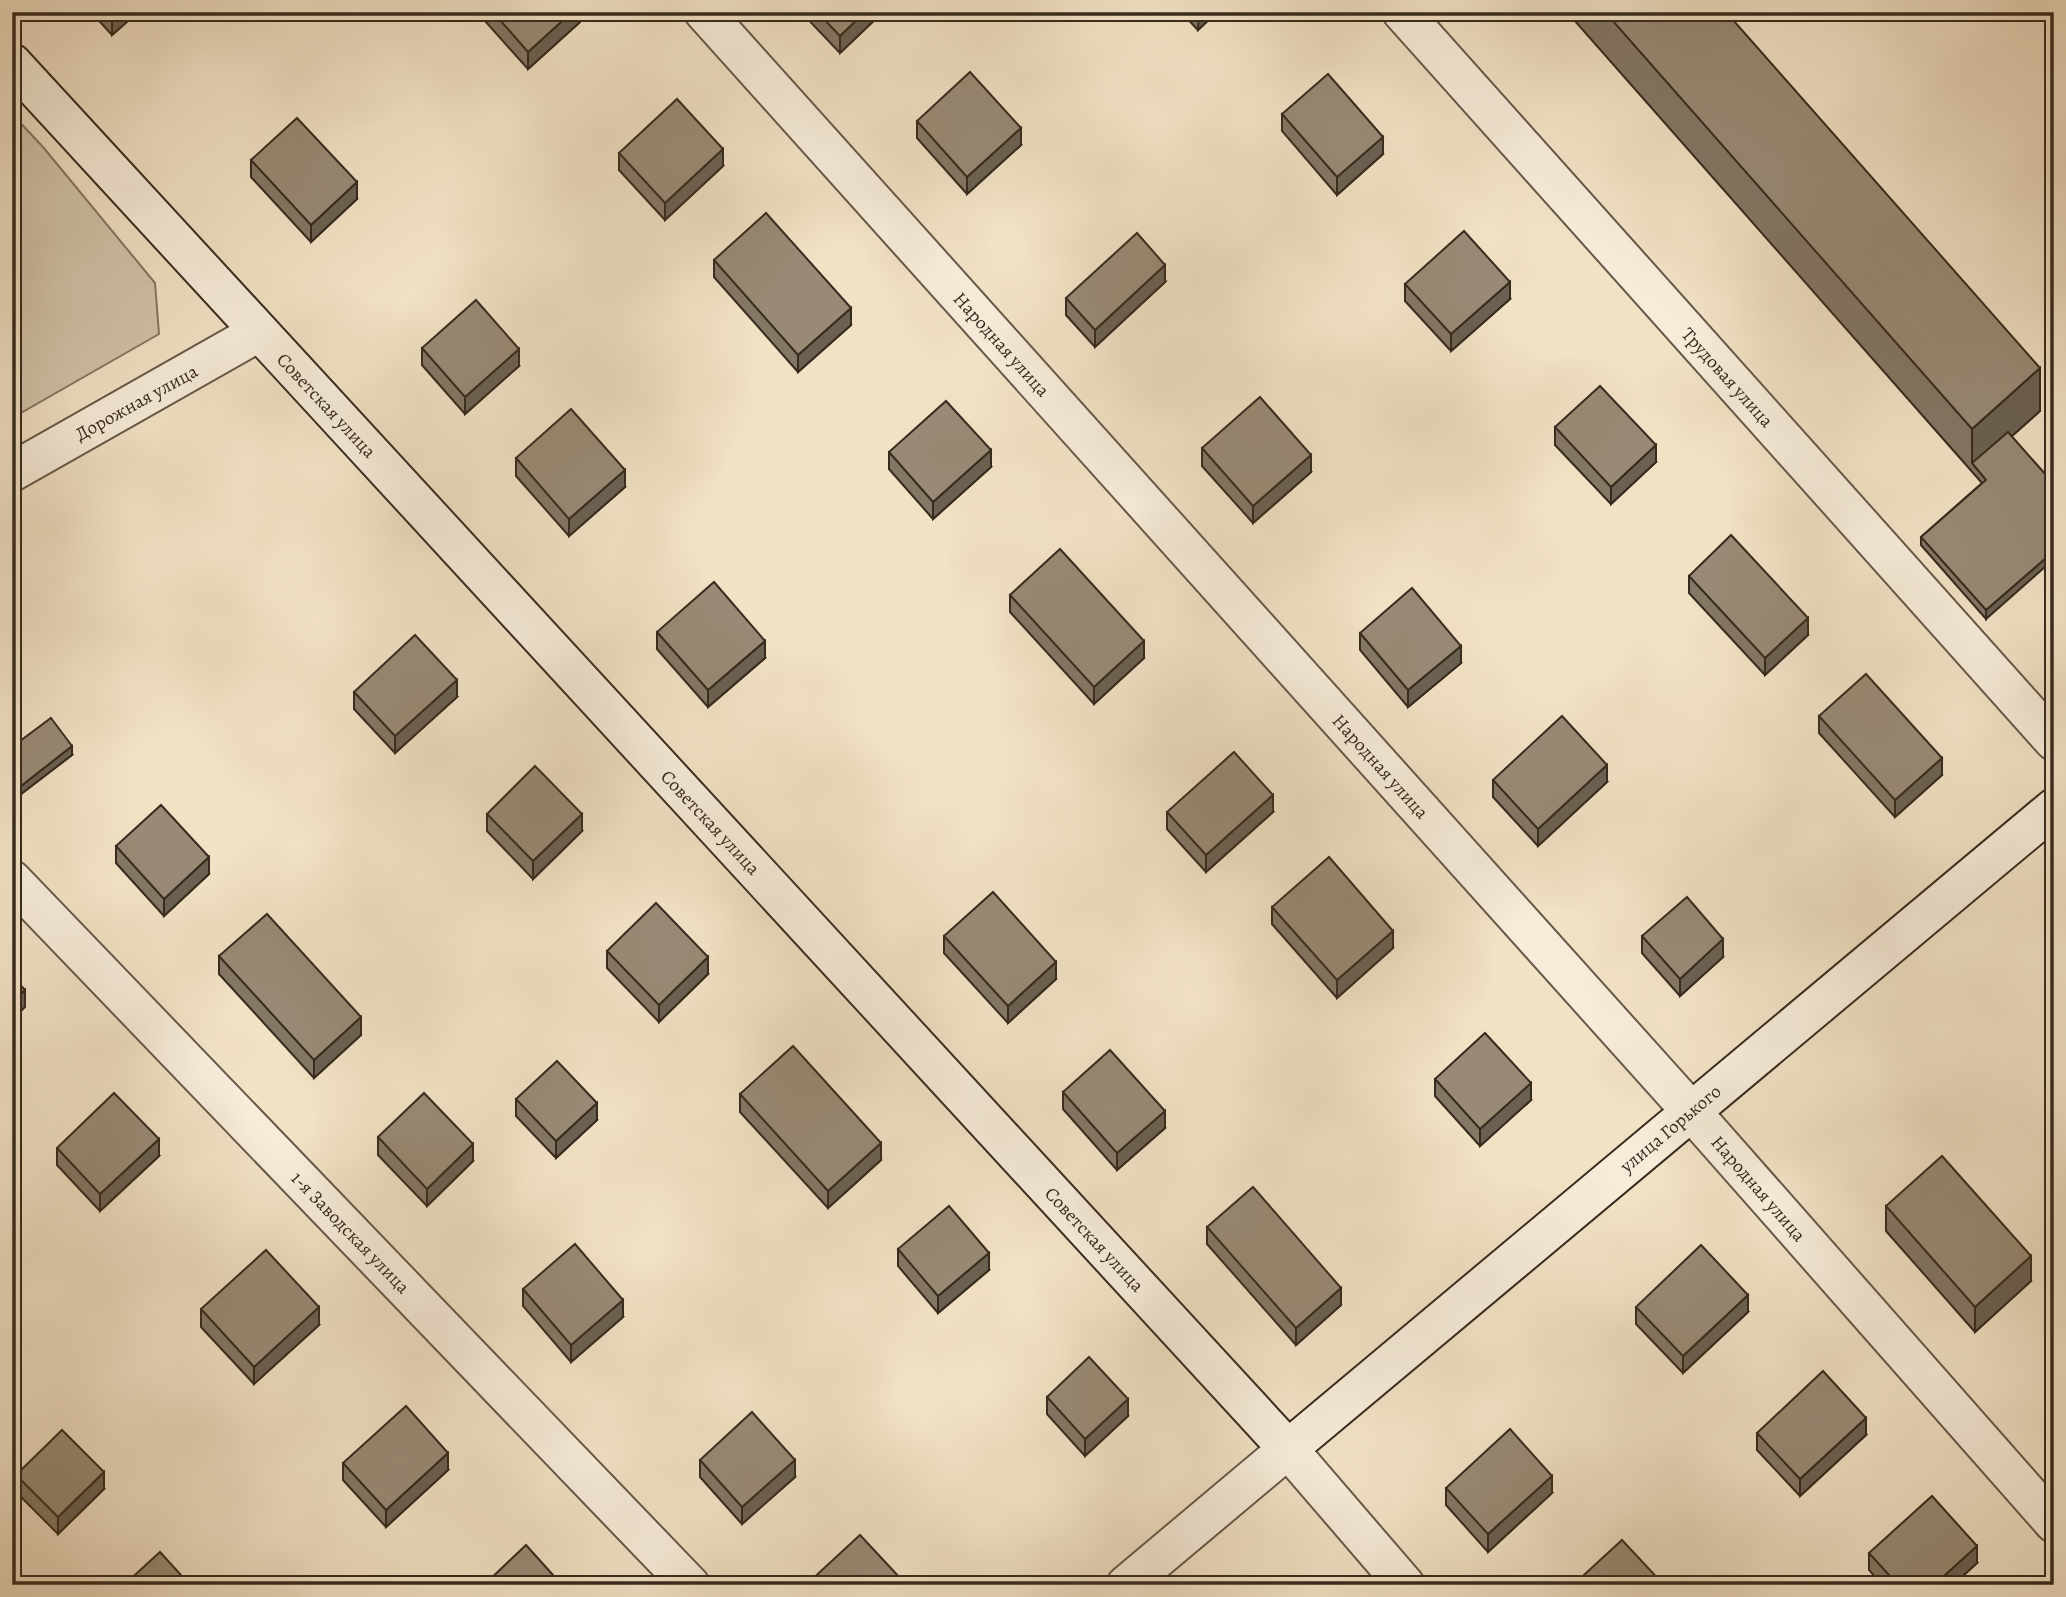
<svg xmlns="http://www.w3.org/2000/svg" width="2066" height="1597" font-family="Alegreya,serif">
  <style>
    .green { fill: #d1c2a9; stroke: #847664; stroke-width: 2 }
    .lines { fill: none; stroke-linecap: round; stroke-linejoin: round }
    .street-casing { stroke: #665848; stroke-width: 42 }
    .secondary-casing { stroke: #372b1e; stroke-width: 42 }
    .street { stroke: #f6ecd9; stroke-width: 38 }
    .secondary { stroke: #f6ecd9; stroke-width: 38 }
    .wall { fill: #837765; stroke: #372b1e; stroke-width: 2 }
    .shaded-wall { fill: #6a6152; stroke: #372b1e; stroke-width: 2 }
    .building { fill: #988a75; stroke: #372b1e; stroke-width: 2 }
    .labels { text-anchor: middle; stroke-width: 5; stroke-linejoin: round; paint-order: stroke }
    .street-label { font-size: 19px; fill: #372b1e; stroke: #f6ecd9 }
  </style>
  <rect width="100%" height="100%" fill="#f1e1c5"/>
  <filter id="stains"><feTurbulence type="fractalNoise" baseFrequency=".00286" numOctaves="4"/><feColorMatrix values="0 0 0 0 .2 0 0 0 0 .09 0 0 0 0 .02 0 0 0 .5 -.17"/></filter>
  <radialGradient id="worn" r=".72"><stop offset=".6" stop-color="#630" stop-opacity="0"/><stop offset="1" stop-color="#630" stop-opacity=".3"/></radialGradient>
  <path class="green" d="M12,114L43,147L155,283L159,334L12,418Z"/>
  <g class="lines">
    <defs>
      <g id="street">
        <path d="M704,12L1690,1110L2054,1523"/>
        <path d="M1402,12L2054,741"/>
        <path d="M12,472L259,332"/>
        <path d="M12,880L690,1585"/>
        <path d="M1126,1585L1288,1449L1405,1585"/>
      </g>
      <path id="secondary" d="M12,63L1288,1449L2054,808"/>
    </defs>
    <use href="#street" class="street-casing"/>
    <use href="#secondary" class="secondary-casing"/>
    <use href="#street" class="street"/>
    <use href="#secondary" class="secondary"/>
  </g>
  <g class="wall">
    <path d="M91,12H138L112,35Z"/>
    <path d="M477,12H580V22L528,69Z"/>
    <path d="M801,12H883L840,53Z"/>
    <path d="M1181,12H1217L1198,30Z"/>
    <path d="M1567,12H1726L2040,411L2012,436L1986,619L1921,545V537L1982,483Z"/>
    <path d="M1282,114L1383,154L1337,195L1282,131Z"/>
    <path d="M917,121L1021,145L967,194L917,138Z"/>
    <path d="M619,153L723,166L665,220L619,170Z"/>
    <path d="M251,160L357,199L311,242L251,177Z"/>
    <path d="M714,260L851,325L798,372L714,277Z"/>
    <path d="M1165,282L1095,347L1066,315V298Z"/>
    <path d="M1405,284L1510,299L1451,351L1405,301Z"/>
    <path d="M422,348L519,366L465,414L422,365Z"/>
    <path d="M1555,427L1656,462L1611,504L1555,445Z"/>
    <path d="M1202,448L1311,472L1253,523L1202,466Z"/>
    <path d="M889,452L991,467L933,519L889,469Z"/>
    <path d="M516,458L625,487L569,536L516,476Z"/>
    <path d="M1689,576L1808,635L1765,675L1689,593Z"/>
    <path d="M1010,595L1144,658L1094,704L1010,612Z"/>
    <path d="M657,632L765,658L708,707L657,649Z"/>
    <path d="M1360,633L1461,663L1408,707L1360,650Z"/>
    <path d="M354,692L457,697L395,753L354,709Z"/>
    <path d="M1819,716L1942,775L1895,817L1819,733Z"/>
    <path d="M12,747L72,755L21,794L12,783Z"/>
    <path d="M1493,780L1607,782L1538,846L1493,797Z"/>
    <path d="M1167,812H1273L1206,872L1167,829Z"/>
    <path d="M487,814L582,831L533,879L487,831Z"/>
    <path d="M116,846L209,874L164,916L116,863Z"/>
    <path d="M1272,907L1393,948L1337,998L1272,924Z"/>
    <path d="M944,936L1056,979L1008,1023L944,953Z"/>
    <path d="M1642,936L1723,957L1680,996L1642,953Z"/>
    <path d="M607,951L708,974L659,1022L607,968Z"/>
    <path d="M219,956L361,1035L314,1078L219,974Z"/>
    <path d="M1435,1079L1531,1100L1480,1146L1435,1096Z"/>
    <path d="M1063,1092L1165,1128L1117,1170L1063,1109Z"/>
    <path d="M740,1094L881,1160L828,1208L740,1112Z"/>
    <path d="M516,1099L597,1120L556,1158L516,1116Z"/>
    <path d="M378,1137L473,1161L427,1206L378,1155Z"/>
    <path d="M57,1148L159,1156L100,1211L57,1165Z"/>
    <path d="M1886,1206L2031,1281L1975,1332L1886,1231Z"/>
    <path d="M1207,1227L1341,1305L1296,1345L1207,1244Z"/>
    <path d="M898,1249L989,1270L938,1313L898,1266Z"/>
    <path d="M523,1289L623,1317L571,1362L523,1306Z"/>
    <path d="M1636,1307L1748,1312L1683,1373L1636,1324Z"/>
    <path d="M201,1309L319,1325L254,1384L201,1327Z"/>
    <path d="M1047,1397L1128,1416L1085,1456L1047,1414Z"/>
    <path d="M1757,1433L1866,1435L1800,1496L1757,1450Z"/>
    <path d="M700,1460L795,1477L742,1524L700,1477Z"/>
    <path d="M343,1463L448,1470L386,1527L343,1480Z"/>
    <path d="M16,1475L104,1489L58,1534L16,1492Z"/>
    <path d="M1446,1488L1552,1493L1488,1552L1446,1505Z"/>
    <path d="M1869,1553L1977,1563L1953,1585H1882L1869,1570Z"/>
  </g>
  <g class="shaded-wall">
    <path d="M112,12H138L112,35Z"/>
    <path d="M572,12H580V22L528,69V52Z"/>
    <path d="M865,12H883L840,53V36Z"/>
    <path d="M1199,12H1217L1198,30Z"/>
    <path d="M1021,128V145L967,194V177Z"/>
    <path d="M1383,137V154L1337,195V177Z"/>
    <path d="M723,149V166L665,220V203Z"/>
    <path d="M357,182V199L311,242V225Z"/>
    <path d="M1165,265V282L1095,347V330Z"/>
    <path d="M1510,282V299L1451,351V334Z"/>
    <path d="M851,308V325L798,372V355Z"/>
    <path d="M519,349V366L465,414V397Z"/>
    <path d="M2040,368V411L1976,468L1972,463V429Z"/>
    <path d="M1656,445V462L1611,504V487Z"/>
    <path d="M991,450V467L933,519V502Z"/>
    <path d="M1311,455V472L1253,523V506Z"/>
    <path d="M625,470V487L569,536V519Z"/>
    <path d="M2054,551V559L1986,619V610Z"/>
    <path d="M1808,618V635L1765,675V658Z"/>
    <path d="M765,641V658L708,707V690Z"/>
    <path d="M1144,641V658L1094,704V687Z"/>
    <path d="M1461,646V663L1408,707V690Z"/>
    <path d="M457,680V697L395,753V736Z"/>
    <path d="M72,746V755L21,794V786Z"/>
    <path d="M1942,758V775L1895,817V800Z"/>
    <path d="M1607,765V782L1538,846V829Z"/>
    <path d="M1273,795V812L1206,872V855Z"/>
    <path d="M582,814V831L533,879V861Z"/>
    <path d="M209,857V874L164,916V899Z"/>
    <path d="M1393,931V948L1337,998V980Z"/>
    <path d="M1723,939V957L1680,996V979Z"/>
    <path d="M708,957V974L659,1022V1005Z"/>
    <path d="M1056,962V979L1008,1023V1006Z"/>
    <path d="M25,990V1007L12,1020V1003Z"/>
    <path d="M361,1017V1035L314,1078V1060Z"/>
    <path d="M1531,1083V1100L1480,1146V1129Z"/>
    <path d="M597,1103V1120L556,1158V1141Z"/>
    <path d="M1165,1111V1128L1117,1170V1153Z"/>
    <path d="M159,1139V1156L100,1211V1194Z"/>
    <path d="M881,1143V1160L828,1208V1191Z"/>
    <path d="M473,1144V1161L427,1206V1189Z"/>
    <path d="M989,1253V1270L938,1313V1296Z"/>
    <path d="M2031,1256V1281L1975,1332V1307Z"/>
    <path d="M1341,1288V1305L1296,1345V1328Z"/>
    <path d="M1748,1295V1312L1683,1373V1356Z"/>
    <path d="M623,1300V1317L571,1362V1345Z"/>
    <path d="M319,1307V1325L254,1384V1367Z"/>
    <path d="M1128,1399V1416L1085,1456V1439Z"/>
    <path d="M1866,1418V1435L1800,1496V1479Z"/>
    <path d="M448,1453V1470L386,1527V1510Z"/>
    <path d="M795,1460V1477L742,1524V1507Z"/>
    <path d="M104,1472V1489L58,1534V1517Z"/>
    <path d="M1552,1476V1493L1488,1552V1534Z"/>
    <path d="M1977,1546V1563L1953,1585H1934Z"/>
  </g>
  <g class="building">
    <path d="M493,12H572L528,52Z"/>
    <path d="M817,12H865L840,36Z"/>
    <path d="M1605,12H1726L2040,368L1972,429Z"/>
    <path d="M970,72L1021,128L967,177L917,121Z"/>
    <path d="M1328,74L1383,137L1337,177L1282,114Z"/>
    <path d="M677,99L723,149L665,203L619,153Z"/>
    <path d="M297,118L357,182L311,225L251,160Z"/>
    <path d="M766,213L851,308L798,355L714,260Z"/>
    <path d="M1464,231L1510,282L1451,334L1405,284Z"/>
    <path d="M1137,233L1165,265L1095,330L1066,298Z"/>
    <path d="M476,300L519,349L465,397L422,348Z"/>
    <path d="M1600,386L1656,445L1611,487L1555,427Z"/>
    <path d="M1260,397L1311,455L1253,506L1202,448Z"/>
    <path d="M946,401L991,450L933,502L889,452Z"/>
    <path d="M571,409L625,470L569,519L516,458Z"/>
    <path d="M2008,432L2054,484V551L1986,610L1921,537L1986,480L1972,463Z"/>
    <path d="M1731,535L1808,618L1765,658L1689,576Z"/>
    <path d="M1060,549L1144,641L1094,687L1010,595Z"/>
    <path d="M714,582L765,641L708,690L657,632Z"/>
    <path d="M1412,588L1461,646L1408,690L1360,633Z"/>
    <path d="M415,635L457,680L395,736L354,692Z"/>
    <path d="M1866,674L1942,758L1895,800L1819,716Z"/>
    <path d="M1562,716L1607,765L1538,829L1493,780Z"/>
    <path d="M51,718L72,746L21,786L12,774V747Z"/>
    <path d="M1234,752L1273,795L1206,855L1167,812Z"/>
    <path d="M535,766L582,814L533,861L487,814Z"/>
    <path d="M161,805L209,857L164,899L116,846Z"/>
    <path d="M1329,857L1393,931L1337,980L1272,907Z"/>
    <path d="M993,892L1056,962L1008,1006L944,936Z"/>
    <path d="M1687,897L1723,939L1680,979L1642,936Z"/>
    <path d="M656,903L708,957L659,1005L607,951Z"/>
    <path d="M267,914L361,1017L314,1060L219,956Z"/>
    <path d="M12,976L25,990L12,1003Z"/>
    <path d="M1485,1033L1531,1083L1480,1129L1435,1079Z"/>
    <path d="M793,1046L881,1143L828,1191L740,1094Z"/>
    <path d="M1110,1050L1165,1111L1117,1153L1063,1092Z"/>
    <path d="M557,1061L597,1103L556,1141L516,1099Z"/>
    <path d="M114,1093L159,1139L100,1194L57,1148Z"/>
    <path d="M424,1093L473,1144L427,1189L378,1137Z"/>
    <path d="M1942,1156L2031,1256L1975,1307L1886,1206Z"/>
    <path d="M1253,1187L1341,1288L1296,1328L1207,1227Z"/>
    <path d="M949,1206L989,1253L938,1296L898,1249Z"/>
    <path d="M575,1244L623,1300L571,1345L523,1289Z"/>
    <path d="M1701,1245L1748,1295L1683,1356L1636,1307Z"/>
    <path d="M266,1250L319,1307L254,1367L201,1309Z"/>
    <path d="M1089,1357L1128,1399L1085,1439L1047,1397Z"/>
    <path d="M1823,1371L1866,1418L1800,1479L1757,1433Z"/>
    <path d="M406,1406L448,1453L386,1510L343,1463Z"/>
    <path d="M752,1412L795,1460L742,1507L700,1460Z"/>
    <path d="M1510,1429L1552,1476L1488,1534L1446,1488Z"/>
    <path d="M62,1430L104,1472L58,1517L16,1475Z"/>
    <path d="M1932,1496L1977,1546L1934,1585H1898L1869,1553Z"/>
    <path d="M860,1535L901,1579L894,1585H810L808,1583Z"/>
    <path d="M1622,1540L1664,1585H1573Z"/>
    <path d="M526,1545L562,1585H484Z"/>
    <path d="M160,1552L190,1585H124Z"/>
  </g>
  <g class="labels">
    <g class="street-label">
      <text transform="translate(1002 344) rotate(48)" y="7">Народная улица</text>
      <text transform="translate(1728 377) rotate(48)" y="7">Трудовая улица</text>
      <text transform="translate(136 402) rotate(-29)" y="7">Дорожная улица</text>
      <text transform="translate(327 405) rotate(47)" y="7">Советская улица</text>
      <text transform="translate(1381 766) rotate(48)" y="7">Народная улица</text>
      <text transform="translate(711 822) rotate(47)" y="7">Советская улица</text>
      <text transform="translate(1670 1128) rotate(-40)" y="7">улица Горького</text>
      <text transform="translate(1759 1188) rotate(49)" y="7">Народная улица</text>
      <text transform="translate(351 1232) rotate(46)" y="7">1-я Заводская улица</text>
      <text transform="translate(1095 1239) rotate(47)" y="7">Советская улица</text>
    </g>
  </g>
  <rect width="2066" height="1597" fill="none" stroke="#f1e1c5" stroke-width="42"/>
  <rect x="14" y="14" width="2038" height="1569" fill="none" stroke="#372b1e" stroke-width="3.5"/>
  <rect x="21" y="21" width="2024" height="1555" fill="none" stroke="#372b1e" stroke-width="2"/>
  <rect width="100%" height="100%" filter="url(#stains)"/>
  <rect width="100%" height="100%" fill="url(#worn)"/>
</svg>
